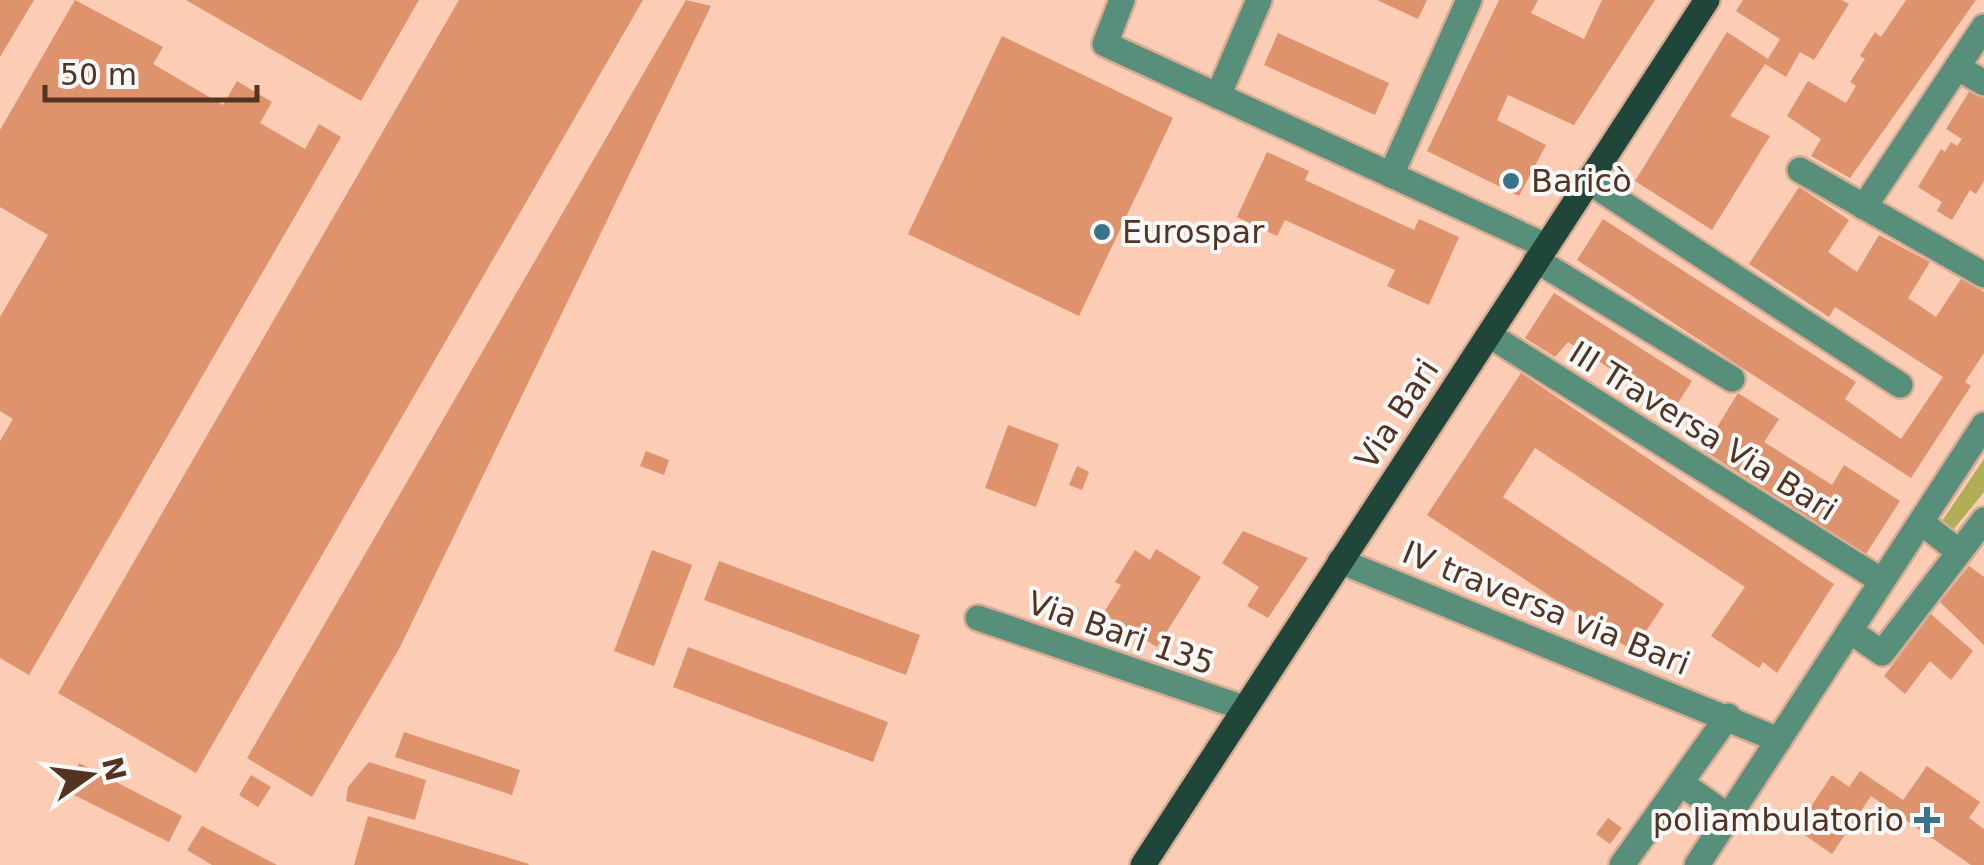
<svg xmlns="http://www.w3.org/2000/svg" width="1984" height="865" font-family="'DejaVu Sans',sans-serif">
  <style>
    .green { fill: #b0af57 }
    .building { fill: #de936c }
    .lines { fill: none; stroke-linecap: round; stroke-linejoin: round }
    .minor-casing { stroke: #d7ab94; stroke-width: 30 }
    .major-casing { stroke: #d7ab94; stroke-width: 30 }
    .minor { stroke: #588f7a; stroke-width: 25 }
    .major { stroke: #1f4638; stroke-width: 25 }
    .poi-dot { fill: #38738b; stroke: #f9f9f9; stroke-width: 4 }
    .labels { text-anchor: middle; stroke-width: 8; stroke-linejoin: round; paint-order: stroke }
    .poi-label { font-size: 32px; fill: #533423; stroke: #f9f9f9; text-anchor: start }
    .street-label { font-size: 32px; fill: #533423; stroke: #f9f9f9 }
  </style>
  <rect width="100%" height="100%" fill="#fcccb4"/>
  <path class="green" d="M1984,459V492L1953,530L1942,521Z"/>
  <g class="building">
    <path d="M0,0H34L0,57Z"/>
    <path d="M75,0L163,47L153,64L223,105L237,81L272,102L260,123L305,149L319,124L341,137L29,675L0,658V441L13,419L0,411V317L48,235L0,207V130Z"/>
    <path d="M186,0H419L361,101Z"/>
    <path d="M459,0H643L196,773L58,693Z"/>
    <path d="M686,0L711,6L399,649L312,797L247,758Z"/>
    <path d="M1377,0H1427L1418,19Z"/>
    <path d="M1499,0H1538L1531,13L1584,39L1602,0H1655L1574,125L1508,95L1497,120L1546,145L1519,196L1427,151Z"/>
    <path d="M1743,0H1842L1849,4L1814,60L1800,52L1786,77L1765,64L1730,116L1770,136L1712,230L1635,181L1727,32L1768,59L1780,39L1736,11Z"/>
    <path d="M1906,0H1976L1850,178L1811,156L1821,139L1787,116L1808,81L1846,103L1856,86L1850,82L1865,59L1860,56L1875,32L1881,37Z"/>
    <path d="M1278,33L1389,83L1375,115L1264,65Z"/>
    <path d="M1002,36L1173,118L1079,316L908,234Z"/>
    <path d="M1972,87L1984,94V181L1976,194L1970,190L1952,220L1937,211L1942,202L1918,187L1941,149L1945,152L1951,142L1957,146L1962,139L1946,129Z"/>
    <path d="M1267,152L1309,171L1305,180L1414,230L1419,219L1459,237L1429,305L1387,286L1395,270L1285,220L1277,236L1237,217Z"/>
    <path d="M1799,187L1849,220L1828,252L1857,272L1879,235L1930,262L1908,298L1936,317L1961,279L1984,292V353L1965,382L1971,386L1911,478L1577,260L1603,219L1856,382L1845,399L1901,439L1943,377L1835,307L1829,317L1749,264Z"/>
    <path d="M1554,293L1692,381L1674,409L1568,342L1555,357L1525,338Z"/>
    <path d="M1521,373L1834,584L1777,673L1763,662L1759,668L1711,636L1745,587L1535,448L1503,497L1664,604L1633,651L1427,515Z"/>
    <path d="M1738,393L1779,419L1764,442L1832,485L1844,465L1900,501L1866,554L1703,450Z"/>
    <path d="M1008,425L1059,444L1036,507L985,488Z"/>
    <path d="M646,451L669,460L664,475L640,466Z"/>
    <path d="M1077,466L1089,472L1082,490L1069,485Z"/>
    <path d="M1243,531L1308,558L1268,618L1247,606L1259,587L1222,563Z"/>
    <path d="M1156,549L1201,577L1157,647L1103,614L1121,585L1115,582L1135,550L1150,560Z"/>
    <path d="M652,550L692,565L654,666L614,651Z"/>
    <path d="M719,561L920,635L906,675L704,600Z"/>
    <path d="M1969,566L1984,577V645L1940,602Z"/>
    <path d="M1931,614L1973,651L1951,680L1930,661L1905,694L1884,676Z"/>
    <path d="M688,647L888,722L873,762L673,687Z"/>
    <path d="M404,732L520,770L512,795L395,757Z"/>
    <path d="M369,762L426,780L415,820L346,801L348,787Z"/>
    <path d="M79,763L182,816L169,842L68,792Z"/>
    <path d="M1927,766L1980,802L1969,818L1984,829V865H1971L1871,796L1832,854L1796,829L1832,775L1849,787L1860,771L1903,800Z"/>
    <path d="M251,775L271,787L258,807L239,795Z"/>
    <path d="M368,816L529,864L528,865H354Z"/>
    <path d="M1608,818L1622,828L1610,844L1596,834Z"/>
    <path d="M202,826L277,865H212L187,850Z"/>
  </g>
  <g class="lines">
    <defs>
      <g id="minor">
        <path d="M1122,0L1105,44L1546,246"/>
        <path d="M1957,67L1984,83"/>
        <path d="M1218,96L1259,0"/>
        <path d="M1800,170L1984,275"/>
        <path d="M1391,175L1469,0"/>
        <path d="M1588,181L1900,385"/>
        <path d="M1864,207L1984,27"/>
        <path d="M1536,260L1732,379"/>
        <path d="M1489,335L1882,581"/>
        <path d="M1921,522L1959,552"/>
        <path d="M1340,561L1779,740"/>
        <path d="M978,618L1244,708"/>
        <path d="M1850,631L1882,653L1984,520"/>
        <path d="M1681,783L1729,817"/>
        <path d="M1622,865L1728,716"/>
        <path d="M1697,865L1984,425"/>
      </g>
      <path id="major" d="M1143,865L1707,0"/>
    </defs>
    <use href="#minor" class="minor-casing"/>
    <use href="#major" class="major-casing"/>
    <use href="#minor" class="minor"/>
    <use href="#major" class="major"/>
  </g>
  <g class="poi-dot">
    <circle cx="1511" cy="181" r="10"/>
    <circle cx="1102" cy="232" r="10"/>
    <path d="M1922 805h10v10h10v10h-10v10h-10v-10h-10v-10h10z"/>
  </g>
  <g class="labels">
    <g class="poi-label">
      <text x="1531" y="192">Baricò</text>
      <text x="1122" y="243">Eurospar</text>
      <text x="1904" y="831" text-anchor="end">poliambulatorio</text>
    </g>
    <g class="street-label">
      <text transform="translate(1397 414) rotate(-57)" y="11">Via Bari</text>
      <text transform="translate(1703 431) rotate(32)" y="11">III Traversa Via Bari</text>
      <text transform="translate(1546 608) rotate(22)" y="11">IV traversa via Bari</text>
      <text transform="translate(1121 633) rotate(19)" y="11">Via Bari 135</text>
    </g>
  </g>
  <g transform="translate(90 775) rotate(76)" stroke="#f9f9f9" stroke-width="8" paint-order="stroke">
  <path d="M0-8L18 38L0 25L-18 38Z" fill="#533423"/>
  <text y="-15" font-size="28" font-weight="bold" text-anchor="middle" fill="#533423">N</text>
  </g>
  <path d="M45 85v15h212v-15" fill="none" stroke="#533423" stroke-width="5"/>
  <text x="60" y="85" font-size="30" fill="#533423" stroke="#f9f9f9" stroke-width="8" paint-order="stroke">50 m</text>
</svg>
